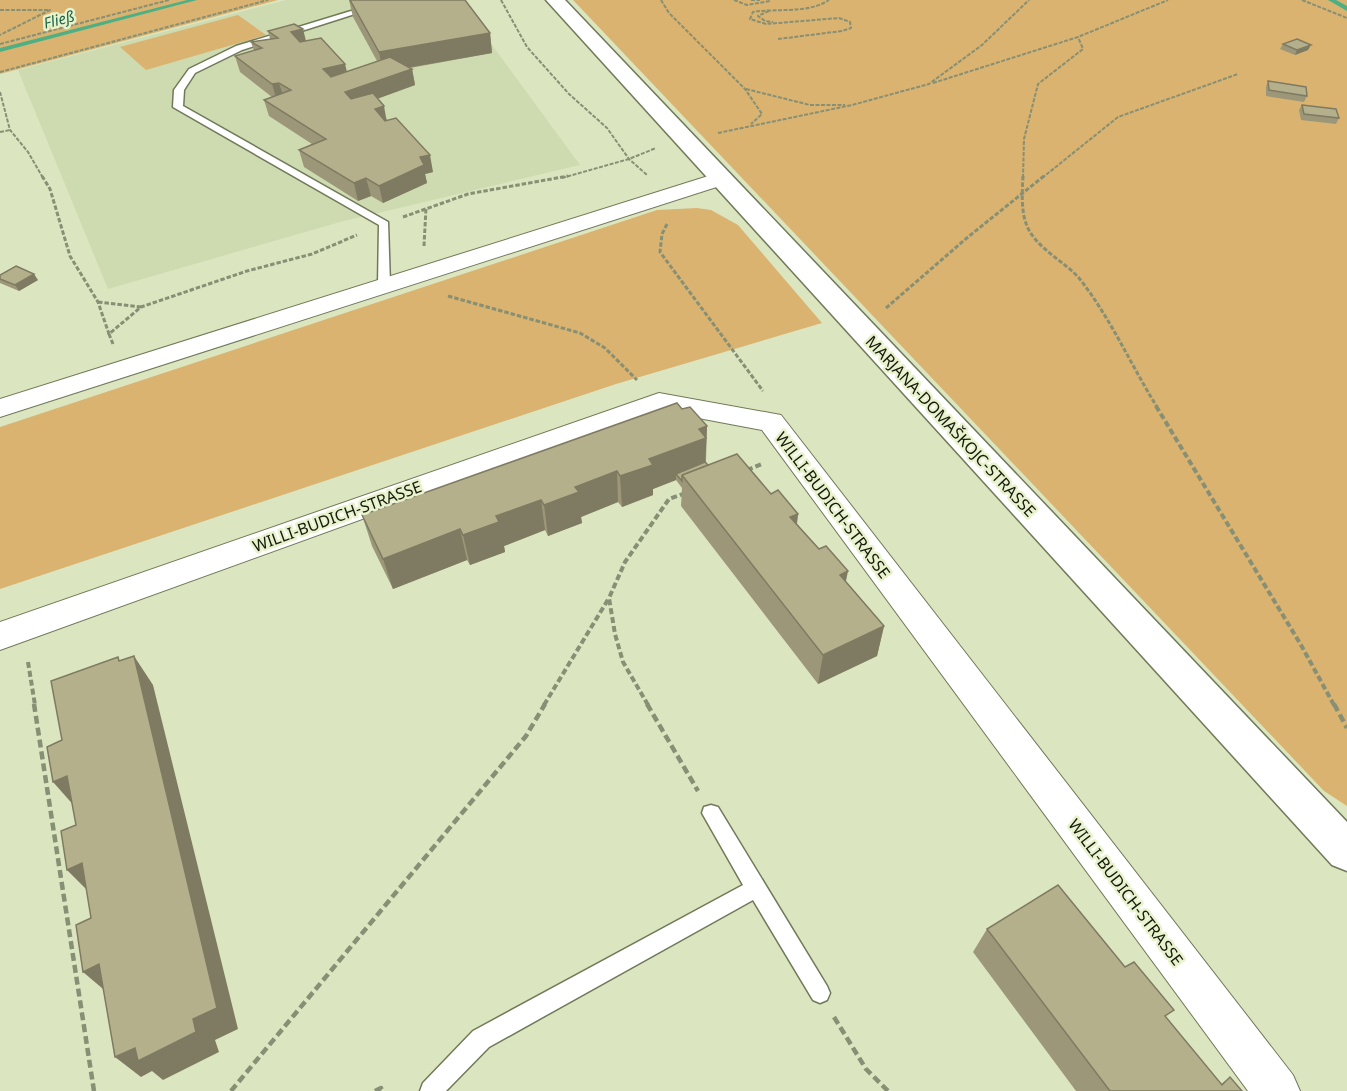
<svg xmlns="http://www.w3.org/2000/svg" width="1347" height="1091" font-family="'Noto Sans',sans-serif">
  <style>
    .built { fill: #cedab0 }
    .green { fill: #dab370 }
    .lines { fill: none; stroke-linecap: round; stroke-linejoin: round }
    .stream { fill: #4db084; fill-rule: evenodd }
    .lane-casing { stroke: #707959; stroke-width: 3 }
    .street-casing { stroke: #707959; stroke-width: 2 }
    .secondary-casing { stroke: #707959; stroke-width: 3 }
    .path-far3 { stroke: #878f74; stroke-width: 2; stroke-dasharray: 4 1.5; stroke-linecap: butt }
    .path-far2 { stroke: #878f74; stroke-width: 3; stroke-dasharray: 4.5 2; stroke-linecap: butt }
    .path-far1 { stroke: #878f74; stroke-width: 4; stroke-dasharray: 6 3; stroke-linecap: butt }
    .path { stroke: #878f74; stroke-width: 4.5; stroke-dasharray: 8 4; stroke-linecap: butt }
    .lane { fill: #fff; fill-rule: evenodd }
    .street { fill: #fff; fill-rule: evenodd }
    .secondary { fill: #fff; fill-rule: evenodd }
    .wall { fill: #9c9778 }
    .shaded-wall { fill: #7f7b62 }
    .building { fill: #b5b08c; stroke: #7f7b62; stroke-width: 1.5 }
    .labels { text-anchor: middle; stroke-width: 5; stroke-linejoin: round; paint-order: stroke }
    .far-water-label { font-size: 15px; font-style: italic; fill: #1a6446; stroke: #e8f3ce }
    .street-label { font-size: 16px; fill: #16190c; stroke: #e8f3ce }
  </style>
  <rect width="100%" height="100%" fill="#dbe6c1"/>
  <path class="built" d="M286,0H459L580,165L340,222L108,289L18,70Z"/>
  <g class="green">
    <path d="M0,0H278L0,74Z"/>
    <path d="M573,0H1347V806L1324,791Z"/>
    <path d="M238,15L266,35L146,70L120,47Z"/>
    <path d="M697,208L711,210L738,225L822,323L616,384L0,589V427L657,210Z"/>
  </g>
  <g class="lines">
    <g class="stream">
      <path d="M187,0H197L0,52V48Z"/>
      <path d="M1328,0H1336L1347,6V11Z"/>
    </g>
    <defs>
      <g id="lane">
        <path d="M351,11L358,13L242,50L195,73L184,90L183,106L388,222L390,285L384,288L378,285L379,225L173,107L174,90L189,69L236,46Z"/>
        <path d="M711,805L718,807L827,986L830,993L827,1000L820,1003L813,1000L753,900L489,1047L446,1091H420L423,1083L473,1031L743,885L702,813L704,807Z"/>
      </g>
      <g id="street">
        <path d="M721,172L729,173L732,178L729,183L0,417V399Z"/>
        <path d="M659,393L781,415L1293,1075L1300,1091H1248L762,430L661,411L0,650V622Z"/>
      </g>
      <path id="secondary" d="M546,0H565L1347,822V871L1332,865Z"/>
    </defs>
    <use href="#lane" class="lane-casing"/>
    <use href="#street" class="street-casing"/>
    <use href="#secondary" class="secondary-casing"/>
    <g class="path-far3">
      <path d="M501,0L527,47L569,94L607,128L629,159L647,175"/>
      <path d="M661,0L669,13L745,89L762,114L751,124"/>
      <path d="M734,0L747,5L770,1"/>
      <path d="M751,0H760"/>
      <path d="M1302,0L1347,18"/>
      <path d="M0,10H50L0,35"/>
      <path d="M769,11L758,16L765,21L773,22"/>
      <path d="M778,39L842,31L851,28L850,22L839,18L766,24L750,19L753,12C777,8 808,14 829,0"/>
      <path d="M0,44L169,0"/>
      <path d="M0,72L268,0"/>
      <path d="M933,83L1078,37L1168,0"/>
      <path d="M746,89L810,105H845"/>
      <path d="M0,92L10,130L28,152L43,178"/>
      <path d="M0,132L10,130"/>
      <path d="M718,133L852,105L929,84L982,45L1029,0"/>
      <path d="M562,178L629,159L656,148"/>
      <path d="M1023,178L1024,139L1038,84L1083,49L1078,37"/>
      <path d="M1042,178L1118,117L1238,74"/>
    </g>
    <g class="path-far2">
      <path d="M42,176L50,189L70,256L98,302L109,334"/>
      <path d="M1023,176C1022,192 1021,212 1027,226C1036,248 1064,261 1079,278C1110,317 1131,365 1157,407"/>
      <path d="M403,217L468,194L568,176"/>
      <path d="M667,224L662,234L660,252L763,391"/>
      <path d="M424,246L426,208"/>
      <path d="M448,296L580,333L605,348L637,380"/>
      <path d="M98,302L141,307"/>
      <path d="M886,308L968,237L1044,176"/>
      <path d="M113,344L109,334L141,307L247,271L312,254L357,235"/>
    </g>
    <g class="path-far1">
      <path d="M1156,406L1301,645L1334,705"/>
      <path d="M747,470L762,464"/>
      <path d="M28,662L35,705"/>
      <path d="M544,705L609,598"/>
      <path d="M648,705L623,662L615,634L609,598L625,562L669,499L686,493"/>
    </g>
    <g class="path">
      <path d="M34,704L94,1091"/>
      <path d="M647,704L698,791"/>
      <path d="M1334,704L1347,728"/>
      <path d="M834,1017L866,1069L888,1091"/>
      <path d="M231,1091L526,736L545,704"/>
      <path d="M375,1091L381,1088L382,1091"/>
    </g>
    <use href="#lane" class="lane"/>
    <use href="#street" class="street"/>
    <use href="#secondary" class="secondary"/>
  </g>
  <g class="wall">
    <path d="M349,0H465L490,33L492,53L410,68L412,69L415,85L377,99L387,120L433,172L425,174L427,183L383,203L371,196L358,201L304,167L299,150L312,144L269,116L264,100L272,97L240,72L235,56L254,51L251,42L270,39L268,31L306,41L347,72L377,61L353,17Z"/>
    <path d="M1283,44L1308,50L1295,55L1280,49Z"/>
    <path d="M1268,81L1307,96L1304,102L1266,96V87Z"/>
    <path d="M1302,105L1339,118L1336,124L1301,120L1299,110Z"/>
    <path d="M0,275L38,280L19,291L0,283Z"/>
    <path d="M682,409L707,426L706,462L708,465L771,494L798,514L797,524L884,626L877,656L818,684L681,506L682,488L676,480L653,489V495L622,507L618,502L581,517L582,523L548,536L545,530L504,546L505,552L470,565L467,560L393,589L372,546L362,515Z"/>
    <path d="M987,929L1166,1018L1221,1084L1230,1077L1242,1091H1076L973,952Z"/>
  </g>
  <g class="shaded-wall">
    <path d="M303,29L307,45L295,48L291,32Z"/>
    <path d="M490,33L492,53L383,72L379,52Z"/>
    <path d="M1311,45L1308,50L1295,55L1297,50Z"/>
    <path d="M345,64L349,80L327,85L323,69Z"/>
    <path d="M412,69L415,85L349,109L345,92Z"/>
    <path d="M279,83L284,99L277,101L272,84Z"/>
    <path d="M384,106L387,123L375,109Z"/>
    <path d="M430,155L433,172L425,174L427,183L383,203L379,186L420,157Z"/>
    <path d="M366,178L371,196L358,201L354,183Z"/>
    <path d="M34,274L38,280L19,291L15,285Z"/>
    <path d="M707,426L705,469L682,475L676,474V480L653,489V495L622,507L620,476L699,429Z"/>
    <path d="M617,471L618,502L581,517L582,523L548,536L544,505L575,487Z"/>
    <path d="M541,500L545,530L504,546L505,552L470,565L463,535L496,516Z"/>
    <path d="M798,514L794,544L790,517Z"/>
    <path d="M460,529L467,560L393,589L383,559Z"/>
    <path d="M848,571L842,601L840,575Z"/>
    <path d="M884,626L877,656L818,684L823,655Z"/>
    <path d="M134,656L153,685L238,1029L215,1040L219,1052L163,1080L152,1071L141,1077L115,1057L193,1019Z"/>
    <path d="M67,776L77,809L53,782Z"/>
    <path d="M82,863L92,895L67,870Z"/>
    <path d="M99,964L109,994L83,972Z"/>
  </g>
  <g class="building">
    <path d="M350,0H465L490,33L379,52Z"/>
    <path d="M294,24L303,29L291,32L300,42L321,38L345,64L323,69L331,77L390,57L412,69L345,92L351,99L373,93L384,106L375,109L385,121L396,118L430,155L420,157L424,165L379,186L366,178L354,183L299,150L326,139L264,100L291,90L279,83L272,84L235,56L262,48L251,42L278,38L268,31Z"/>
    <path d="M1297,39L1311,45L1297,50L1283,44Z"/>
    <path d="M1268,81L1306,87L1307,96L1269,90Z"/>
    <path d="M1302,105L1336,109L1339,118L1304,114Z"/>
    <path d="M16,266L34,274L15,285L0,279V275Z"/>
    <path d="M677,403L682,409L690,407L707,426L699,429L706,438L649,459L653,465L620,476L617,471L575,487L579,492L544,505L541,500L496,516L499,522L463,535L460,529L383,559L362,515Z"/>
    <path d="M737,454L771,494L778,490L798,514L790,517L819,549L826,546L848,571L840,575L884,626L823,655L682,475Z"/>
    <path d="M705,462L708,465L682,475V481L676,474Z"/>
    <path d="M134,656L217,1008L193,1019L196,1032L138,1061L135,1048L115,1057L99,964L83,972L76,925L91,918L82,863L67,870L61,831L76,825L67,776L53,782L47,747L62,740L51,681L118,657L119,661Z"/>
    <path d="M1058,885L1125,967L1134,962L1174,1010L1165,1016L1222,1085L1230,1077L1242,1091H1110L987,929Z"/>
  </g>
  <g class="labels">
    <g class="far-water-label">
      <text transform="translate(59 20) rotate(-15)" y="5">Fließ</text>
    </g>
    <g class="street-label">
      <text transform="translate(951 426) rotate(47)" y="6">MARJANA-DOMAŠKOJC-STRASSE</text>
      <text transform="translate(833 505) rotate(53)" y="6">WILLI-BUDICH-STRASSE</text>
      <text transform="translate(337 516) rotate(-20)" y="6">WILLI-BUDICH-STRASSE</text>
      <text transform="translate(1126 892) rotate(53)" y="6">WILLI-BUDICH-STRASSE</text>
    </g>
  </g>
</svg>
